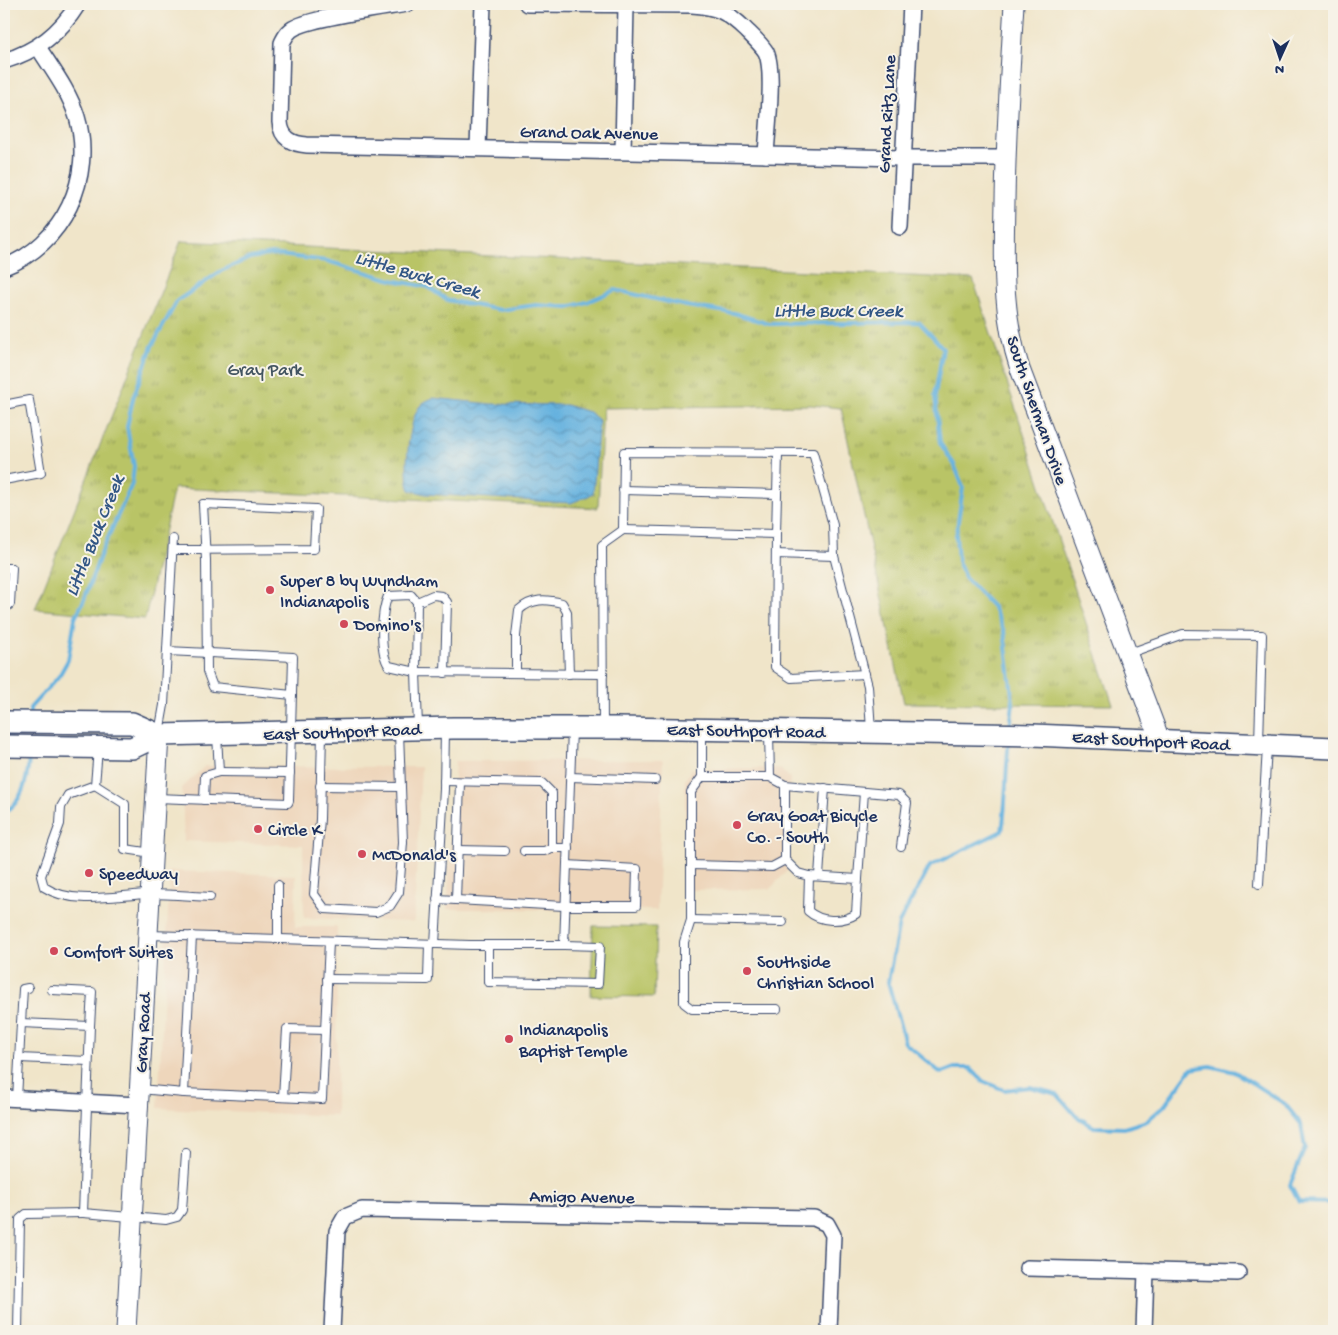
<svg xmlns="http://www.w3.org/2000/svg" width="1338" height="1335" font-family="'Gochi Hand',sans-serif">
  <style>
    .built { fill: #eed6bb }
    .park { fill: url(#park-tufts); stroke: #6a7a62 }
    .pitch { fill: #b9c466; stroke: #6a7a62 }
    .water { fill: url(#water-waves); stroke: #40709e }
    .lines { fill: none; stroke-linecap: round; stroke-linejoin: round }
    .stream { stroke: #66b2df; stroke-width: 4 }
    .service-casing { stroke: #3b4a6e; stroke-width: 10 }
    .minor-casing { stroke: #3b4a6e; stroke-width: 18 }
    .tertiary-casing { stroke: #3b4a6e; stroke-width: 21 }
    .secondary-casing { stroke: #3b4a6e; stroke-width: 24 }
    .service { stroke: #fff; stroke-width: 8 }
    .minor { stroke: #fff; stroke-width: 15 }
    .tertiary { stroke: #fff; stroke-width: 19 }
    .secondary { stroke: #fff; stroke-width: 21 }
    .poi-dot { fill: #d1495b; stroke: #f7f3e8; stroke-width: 2 }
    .labels { text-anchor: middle; stroke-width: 4; stroke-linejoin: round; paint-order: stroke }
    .street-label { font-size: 18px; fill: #1b2f5e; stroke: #f7f3e8 }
    .park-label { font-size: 18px; fill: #425460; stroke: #f7f3e8 }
    .poi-label { font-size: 18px; fill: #1b2f5e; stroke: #f7f3e8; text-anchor: start }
    .water-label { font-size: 19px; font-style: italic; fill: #325685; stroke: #f7f3e8 }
  </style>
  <defs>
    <pattern id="park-tufts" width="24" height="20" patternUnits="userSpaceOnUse" patternTransform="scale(1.25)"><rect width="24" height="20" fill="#b9c466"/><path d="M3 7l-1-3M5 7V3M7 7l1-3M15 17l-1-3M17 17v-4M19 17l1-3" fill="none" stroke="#96a057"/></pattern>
    <pattern id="water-waves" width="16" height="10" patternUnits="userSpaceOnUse" patternTransform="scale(1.25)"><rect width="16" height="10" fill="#66b2df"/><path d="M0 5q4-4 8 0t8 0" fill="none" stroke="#5391b8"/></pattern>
  </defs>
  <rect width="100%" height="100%" fill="#f7f3e8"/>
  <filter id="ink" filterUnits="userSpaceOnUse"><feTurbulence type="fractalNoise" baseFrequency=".02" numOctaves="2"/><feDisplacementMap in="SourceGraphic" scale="10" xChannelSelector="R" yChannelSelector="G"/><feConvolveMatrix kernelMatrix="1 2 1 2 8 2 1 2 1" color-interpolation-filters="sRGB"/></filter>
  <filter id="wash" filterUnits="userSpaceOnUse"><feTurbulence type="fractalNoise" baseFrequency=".0096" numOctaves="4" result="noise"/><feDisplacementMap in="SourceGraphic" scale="20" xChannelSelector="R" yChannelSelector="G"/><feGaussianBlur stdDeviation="1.12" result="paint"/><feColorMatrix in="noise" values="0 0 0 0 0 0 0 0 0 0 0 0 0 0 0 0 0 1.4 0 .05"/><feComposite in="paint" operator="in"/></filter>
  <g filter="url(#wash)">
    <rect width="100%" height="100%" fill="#f0e5c9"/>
    <g class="built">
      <path d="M663,760L657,910L447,909L455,761Z"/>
      <path d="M205,766L421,767L414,922L304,918L303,845L184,841L182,788Z"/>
      <path d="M779,768L790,778L787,871L770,889L685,890V780L691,769Z"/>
      <path d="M170,871L296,875L295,927H337L336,1116L158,1108Z"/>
    </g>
    <path class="park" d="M181,241L973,279L1113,705L904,703L841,408L811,405L603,408L598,508L174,488L145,619L35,609Z"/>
    <path class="pitch" d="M593,926L656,927L654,997L591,996Z"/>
    <path class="water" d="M433,398L491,404L566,405L589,412L599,420L593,494L571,503L426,494L410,490C403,476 409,418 420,406C423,402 428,400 433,398Z"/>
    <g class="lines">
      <g class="stream">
        <path d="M30,716V708L59,676L68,660L75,618L84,600L101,553L132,484L134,466L127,427L133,398L152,346L177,301L221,271L250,258L272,254L327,261L392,280L428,287L447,300L500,310L536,305L568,307L587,302L615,290L686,306L734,313L769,324L919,322L943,348L935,395L940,443L954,464L963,487L956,536L958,561L965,578L993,607L1004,631L1013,703L1010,729"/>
        <path d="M1009,741C1005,771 1007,801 1002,831L930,866L899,923L888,982L905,1043L941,1073L954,1068H970L983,1081L1004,1090L1030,1087L1057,1094L1076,1116L1094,1127L1124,1128L1147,1121L1165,1105L1191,1069L1210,1066L1235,1072L1285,1104L1301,1124L1305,1148L1290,1185L1299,1202L1334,1203"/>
        <path d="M4,812C24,803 29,772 29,753"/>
      </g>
    </g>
  </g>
  <g filter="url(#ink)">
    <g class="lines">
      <defs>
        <g id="service">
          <path d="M4,405L29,400L41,473L4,480"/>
          <path d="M623,490L777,494"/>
          <path d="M623,530L776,534L775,667L791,678L865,674"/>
          <path d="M776,534L778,454"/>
          <path d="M173,550L314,549L316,509L203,504L206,560L207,671L213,687L292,695"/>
          <path d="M776,554L834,556"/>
          <path d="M4,568H12L10,604L4,610"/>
          <path d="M411,595L417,602L416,672L389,666C379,652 381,612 388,596Z"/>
          <path d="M417,602L433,595L442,596L447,602L445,673"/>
          <path d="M1127,654L1183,634L1262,635L1259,743"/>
          <path d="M516,673V636L519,610C532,598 546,599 562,603L567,612L569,674"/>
          <path d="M418,727L416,672L603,674"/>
          <path d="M603,727L602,545L623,530L624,452L813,453L833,525L834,556L868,686L871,730"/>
          <path d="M159,733L164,705L173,539"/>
          <path d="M322,733L320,819L314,894L325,909L376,912L390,906L399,892L403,842L399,732"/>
          <path d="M769,733L770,777L785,785L899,795L907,803L901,847"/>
          <path d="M98,749L95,785L68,795L61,807L60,824L41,876L44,887C73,906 116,895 149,894C169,894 190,896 210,897"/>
          <path d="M219,772L290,773"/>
          <path d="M570,777L655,780"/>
          <path d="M702,777V732"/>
          <path d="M770,777H702L691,792V920L684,942V1003L692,1009H777"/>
          <path d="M444,781L542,783L552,793V848H568"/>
          <path d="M95,785L125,804V849L152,853"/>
          <path d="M320,786L400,787"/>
          <path d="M156,798L288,803L289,801L293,657L167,651"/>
          <path d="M204,800L205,776L219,772L217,735"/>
          <path d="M458,850L505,851"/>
          <path d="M524,851H544L552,848"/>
          <path d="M785,860L798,873L809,876L858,879L856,914C842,923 820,922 808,911L809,876"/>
          <path d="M691,865L772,867L785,860V785"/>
          <path d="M819,876L825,788"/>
          <path d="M858,879L864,792"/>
          <path d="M1259,884L1267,747"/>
          <path d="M437,899L456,900L460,782"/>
          <path d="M456,900L564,906H636L637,869L567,865"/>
          <path d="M691,920L783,922"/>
          <path d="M149,935L470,945H564L572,729"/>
          <path d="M278,939V885"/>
          <path d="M435,944L444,789L445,730"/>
          <path d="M488,945V982L598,984L600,946L564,945"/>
          <path d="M327,979L428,980L429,944"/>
          <path d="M52,990L92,992L90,1026"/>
          <path d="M21,1023L23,989L28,988"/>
          <path d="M19,1058L88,1061"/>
          <path d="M140,1089L184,1093L192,936"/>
          <path d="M184,1093L322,1099L329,941"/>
          <path d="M283,1097L287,1029L325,1030"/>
          <path d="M17,1099L21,1023L90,1026L83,1213L166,1220L177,1217L182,1210L186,1153"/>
          <path d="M18,1331L20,1219L26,1214L83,1213"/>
        </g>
        <g id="minor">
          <path d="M407,4C384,8 306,18 291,30C286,34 285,37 282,43L280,122C281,138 292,144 307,145L902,158H1006"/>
          <path d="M527,4L692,5C718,7 726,11 745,29C752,36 761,44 766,52C775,71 767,132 766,155"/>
          <path d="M4,61C37,51 60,33 78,4"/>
          <path d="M478,148L483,4"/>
          <path d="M623,151L626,5"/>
          <path d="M900,227L911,4"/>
          <path d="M4,267C63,245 95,177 77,117C69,91 52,69 38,47"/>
          <path d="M4,1098L138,1105"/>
          <path d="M1027,1268L1238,1273"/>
          <path d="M332,1331L337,1231L345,1217L362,1210L814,1218L827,1224L833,1235L829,1331"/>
          <path d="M1144,1331L1146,1271"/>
        </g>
        <g id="tertiary">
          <path d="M1014,4C1010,69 1006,135 1005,201C1004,261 1001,311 1020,369L1160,740"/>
          <path d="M126,1331L159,735"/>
        </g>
        <g id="secondary">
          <path d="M4,722L132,723L159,735L453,728H617L1033,735L1334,748"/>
          <path d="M4,746L132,748L159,735"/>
        </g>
      </defs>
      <use href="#service" class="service-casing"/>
      <use href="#minor" class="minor-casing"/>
      <use href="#tertiary" class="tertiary-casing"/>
      <use href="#secondary" class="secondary-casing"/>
      <use href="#service" class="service"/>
      <use href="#minor" class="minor"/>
      <use href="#tertiary" class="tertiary"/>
      <use href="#secondary" class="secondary"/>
    </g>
  </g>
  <g class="poi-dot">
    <circle cx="270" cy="590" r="5"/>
    <circle cx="344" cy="624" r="5"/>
    <circle cx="737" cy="825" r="5"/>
    <circle cx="258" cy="829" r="5"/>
    <circle cx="362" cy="854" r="5"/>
    <circle cx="89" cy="873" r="5"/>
    <circle cx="54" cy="951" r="5"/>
    <circle cx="747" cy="971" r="5"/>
    <circle cx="509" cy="1039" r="5"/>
  </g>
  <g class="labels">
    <g class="street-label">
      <text transform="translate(886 114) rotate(-87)" y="6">Grand Ritz Lane</text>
      <text transform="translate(589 132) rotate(1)" y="6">Grand Oak Avenue</text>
      <text transform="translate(1038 410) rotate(71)" y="6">South Sherman Drive</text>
      <text transform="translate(746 730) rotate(1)" y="6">East Southport Road</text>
      <text transform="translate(342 731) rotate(-2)" y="6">East Southport Road</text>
      <text transform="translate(1151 740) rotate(3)" y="6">East Southport Road</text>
      <text transform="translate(142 1033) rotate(-87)" y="6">Gray Road</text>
      <text transform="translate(582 1196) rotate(1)" y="6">Amigo Avenue</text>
    </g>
    <g class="park-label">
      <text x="265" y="375">Gray Park</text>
    </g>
    <g class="poi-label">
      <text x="280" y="586">Super 8 by Wyndham<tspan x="280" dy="21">Indianapolis</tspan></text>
      <text x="354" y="630">Domino's</text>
      <text x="747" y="821">Gray Goat Bicycle<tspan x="747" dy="21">Co. - South</tspan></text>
      <text x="268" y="835">Circle K</text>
      <text x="372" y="860">McDonald's</text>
      <text x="99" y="879">Speedway</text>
      <text x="64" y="957">Comfort Suites</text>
      <text x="757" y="967">Southside<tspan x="757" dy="21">Christian School</tspan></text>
      <text x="519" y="1035">Indianapolis<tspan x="519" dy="21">Baptist Temple</tspan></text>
    </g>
    <g class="water-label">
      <text transform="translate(418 273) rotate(16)" y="7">Little Buck Creek</text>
      <text x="838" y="316">Little Buck Creek</text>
      <text transform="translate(93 535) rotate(-68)" y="7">Little Buck Creek</text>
    </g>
  </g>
  <rect width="1338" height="1335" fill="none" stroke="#f7f3e8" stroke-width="20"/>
  <g transform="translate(1280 58) rotate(183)" stroke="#f7f3e8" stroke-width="4" paint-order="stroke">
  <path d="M0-4L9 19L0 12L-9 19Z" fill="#1b2f5e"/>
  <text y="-8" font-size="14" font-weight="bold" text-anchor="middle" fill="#1b2f5e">N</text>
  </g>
</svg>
